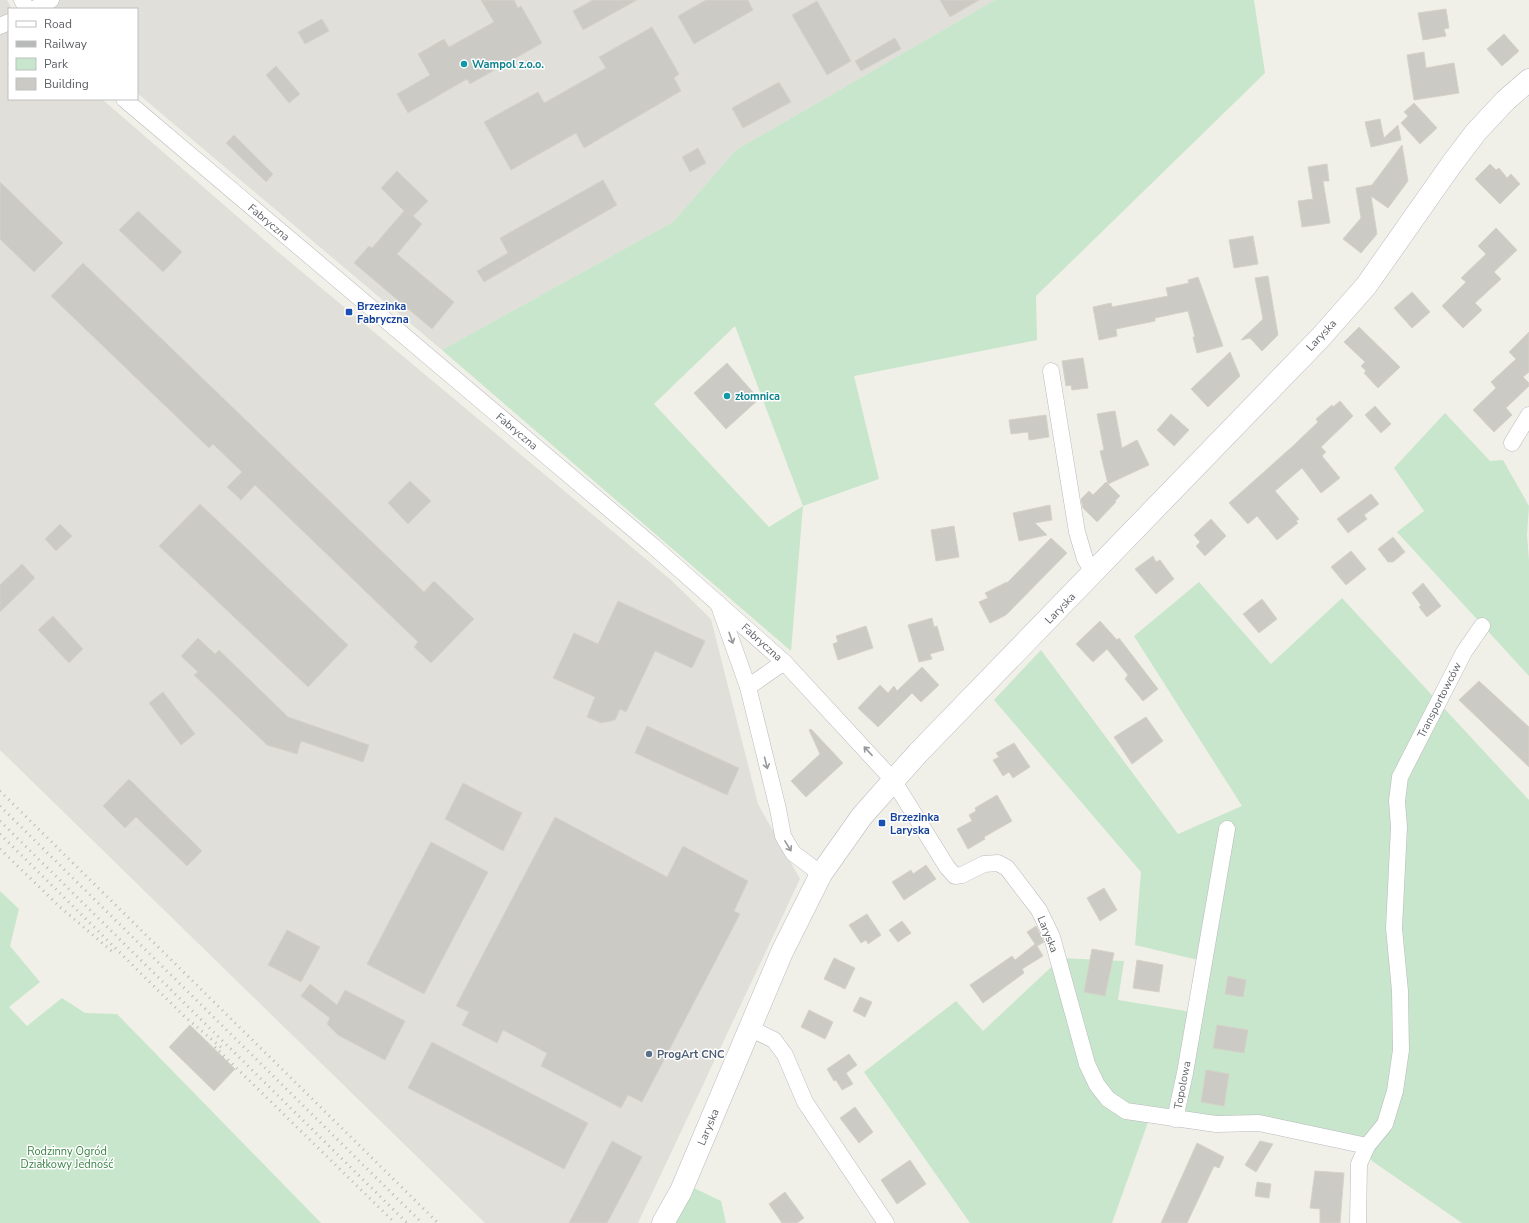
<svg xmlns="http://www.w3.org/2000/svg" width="1529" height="1223" font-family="'Nunito Sans',sans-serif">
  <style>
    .industrial { fill: #e0dfda }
    .green { fill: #c7e6cb; fill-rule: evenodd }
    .building { fill: #cccac5; stroke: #d5d2c7 }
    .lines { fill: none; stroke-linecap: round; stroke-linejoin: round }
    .street-casing { stroke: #b8b9be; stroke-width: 17 }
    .secondary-casing { stroke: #b9bbc1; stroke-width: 23 }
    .street { stroke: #fff; stroke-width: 16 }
    .secondary { stroke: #fff; stroke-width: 22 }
    .rail { stroke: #b8b9b9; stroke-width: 3; stroke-dasharray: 1 5; stroke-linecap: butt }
    .oneway { stroke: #97999c }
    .culture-dot { fill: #0f9aa8; stroke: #fff; stroke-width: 1.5 }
    .transit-dot { fill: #1a4fb4; stroke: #fff; stroke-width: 1.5 }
    .service-dot { fill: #5c6f8a; stroke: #fff; stroke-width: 1.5 }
    .labels { text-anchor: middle; stroke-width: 3; stroke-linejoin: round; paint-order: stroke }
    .culture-label { font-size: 11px; font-weight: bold; fill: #0d838f; stroke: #fff; text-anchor: start }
    .street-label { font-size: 11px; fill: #5f6267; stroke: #fff }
    .transit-label { font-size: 11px; font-weight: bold; fill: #164399; stroke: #fff; text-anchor: start }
    .service-label { font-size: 11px; font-weight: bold; fill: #4e5e75; stroke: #fff; text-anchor: start }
    .park-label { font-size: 11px; fill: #3a8446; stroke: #fff }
  </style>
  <rect width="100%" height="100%" fill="#f1f0e8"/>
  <g class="industrial">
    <path d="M0,0H7L12,9H9V99H102L277,251L671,580L711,619L758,804L800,879L638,1223H485L0,750Z"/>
    <path d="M41,0H995L736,150L673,222L442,350L137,93V9H50Z"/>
  </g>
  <g class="green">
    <path d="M995,0H1254L1265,73L1036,296L1037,340L854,376L879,479L803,506L791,651L442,350L673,222L736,150ZM735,326L803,506L769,527L654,404Z"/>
    <path d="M1445,413L1490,461L1503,460L1529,506L1527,535L1529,561V676L1397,532L1424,511L1394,468Z"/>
    <path d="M1199,582L1271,664L1342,598L1529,800V1223H1462L1372,1161L1365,1152L1230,1118L1152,1111L1112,1223H970L864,1072L956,1001L983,1031L1061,958L1124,961L1118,1000L1192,1012L1198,960L1135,945L1141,872L994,700L1041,650L1178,834L1242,806L1134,636Z"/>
    <path d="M0,891L19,909L10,946L40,982L9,1007L27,1026L62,998L85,1013L117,1014L321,1223H0Z"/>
    <path d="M694,1188L721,1201L726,1223H674Z"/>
  </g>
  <g class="building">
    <path d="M481,0H514L518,8L521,6L542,43L470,84L467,79L408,113L397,94L430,75L418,54L444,39L449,47L494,22Z"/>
    <path d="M593,0H637L583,30L573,11Z"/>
    <path d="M706,0H748L753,10L694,44L678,16Z"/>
    <path d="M940,0H979L950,17Z"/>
    <path d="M817,1L851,61L827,75L792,15Z"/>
    <path d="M1446,9L1449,28L1444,29L1446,36L1423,40L1418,13Z"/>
    <path d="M322,19L329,31L305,44L298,32Z"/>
    <path d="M652,27L679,74L674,78L681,91L584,148L576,133L511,170L484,122L538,92L544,103L606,68L599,57Z"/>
    <path d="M1504,34L1519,51L1502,66L1487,49Z"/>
    <path d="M895,38L901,49L861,71L855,61Z"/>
    <path d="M1424,52L1426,68L1454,63L1459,93L1414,100L1407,55Z"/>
    <path d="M276,66L300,94L289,103L266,75Z"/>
    <path d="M779,82L791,102L743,128L732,108Z"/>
    <path d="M1414,103L1437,128L1420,144L1401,123L1408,116L1404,112Z"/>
    <path d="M1380,119L1384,138L1398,125L1401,140L1371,147L1365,122Z"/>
    <path d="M234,135L273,174L266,182L226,143Z"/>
    <path d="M1402,145L1408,181L1388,208L1371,196L1377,234L1361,253L1343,239L1361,218L1356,188L1372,185Z"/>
    <path d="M698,148L706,163L690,172L682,157Z"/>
    <path d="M1327,164L1329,181H1323L1330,223L1302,227L1298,201L1313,199L1308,167Z"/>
    <path d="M1490,164L1496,170L1499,168L1507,178L1511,174L1520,184L1500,204L1475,179Z"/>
    <path d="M397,171L428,201L413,216L422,224L397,254L454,302L432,329L354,263L369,246L372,248L404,211L381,188Z"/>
    <path d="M603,180L617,205L484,282L477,271L508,253L500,238Z"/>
    <path d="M0,182L63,243L34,272L0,239Z"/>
    <path d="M138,211L182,252L163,272L119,230Z"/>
    <path d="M1496,228L1517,250L1494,272L1501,279L1475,303L1482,310L1463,328L1442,306L1466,282L1461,278L1486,254L1478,246Z"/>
    <path d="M1253,236L1258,264L1234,268L1229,240Z"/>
    <path d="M83,263L424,592L434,581L474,619L431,663L414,647L418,642L255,485L241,500L227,487L242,472L213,444L209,448L51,296Z"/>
    <path d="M1268,276L1278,335L1262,351L1250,338L1241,340L1263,319L1255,278Z"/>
    <path d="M1198,277L1223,346L1197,353L1193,337H1195L1188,311L1155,318V321L1116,329L1117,336L1099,340L1093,307L1111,303L1112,307L1168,296L1166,288L1189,283L1188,280Z"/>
    <path d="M1412,292L1430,312L1412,328L1394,308Z"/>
    <path d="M1359,327L1400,367L1378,388L1364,373L1366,371L1361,366L1365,362L1344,342Z"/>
    <path d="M1529,332V372L1523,377L1529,383V386L1506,408L1512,415L1494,432L1473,410L1496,388L1491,382L1516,359L1509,352Z"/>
    <path d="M1230,352L1240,376L1208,407L1191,389Z"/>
    <path d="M1083,358L1088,388L1072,390L1071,385L1066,386L1062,361Z"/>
    <path d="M727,363L759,399L726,429L694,393Z"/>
    <path d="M1340,401L1353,416L1321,447L1326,452L1322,456L1340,478L1321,493L1302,468L1275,491L1299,519L1296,521L1298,523L1277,540L1257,516L1248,524L1229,503L1294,445L1318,422L1316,419L1332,405L1333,407Z"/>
    <path d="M1375,406L1391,424L1381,433L1365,415Z"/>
    <path d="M1115,411L1122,448L1137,440L1149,465L1108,484L1100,451L1104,450L1097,414Z"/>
    <path d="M1171,414L1189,430L1174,446L1157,430Z"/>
    <path d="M1046,415L1049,437L1029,440L1028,432L1011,434L1009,420Z"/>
    <path d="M410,481L431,501L408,524L388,503Z"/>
    <path d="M1106,482L1120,496L1115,501L1116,502L1097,522L1083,508L1081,499L1089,491L1093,495Z"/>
    <path d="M1371,494L1379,504L1364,515L1367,519L1348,533L1337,519Z"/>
    <path d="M200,504L348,645L308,687L159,546Z"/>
    <path d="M1050,505L1052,520L1035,523L1047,535L1019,541L1013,513Z"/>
    <path d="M1211,519L1226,536L1205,556L1196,546L1200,542L1194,535Z"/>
    <path d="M60,524L72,536L56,551L45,539Z"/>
    <path d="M954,526L959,557L936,561L931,530Z"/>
    <path d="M1393,537L1405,552L1393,562H1388L1378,549Z"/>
    <path d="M1051,538L1067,553L1006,615L990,623L979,602L988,598L985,593L1007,582V583Z"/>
    <path d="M1351,551L1366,569L1346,585L1331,567Z"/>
    <path d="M1153,556L1156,562L1160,560L1174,579L1156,594L1135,569Z"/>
    <path d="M22,564L35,578L0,612V585Z"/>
    <path d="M1423,583L1441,606L1427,617L1419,607L1421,605L1412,593Z"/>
    <path d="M1262,599L1277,619L1259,633L1243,614Z"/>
    <path d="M618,601L705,641L692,668L655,651L626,712L620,709L615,720L601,723L587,717L595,697L553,678L574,633L598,644Z"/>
    <path d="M53,616L83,649L69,663L38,630Z"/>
    <path d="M932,618L934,627L937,626L944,650L930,654L932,659L919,662L908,625Z"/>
    <path d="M1100,621L1117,640L1119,638L1158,689L1143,701L1125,679L1128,675L1107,649L1093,662L1076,644Z"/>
    <path d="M866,626L873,648L838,660L833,644L838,642L836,636Z"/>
    <path d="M198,638L215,654L219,650L288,717L369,745L363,762L301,741L297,754L267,745L194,675L198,672L181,656Z"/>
    <path d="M922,667L939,685L921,702L912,693L878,727L858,708L880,685L888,693L894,686L897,691Z"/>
    <path d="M1479,681L1529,727V767L1459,700Z"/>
    <path d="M163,692L195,734L181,745L149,703Z"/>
    <path d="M1146,717L1163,741L1132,764L1114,737Z"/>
    <path d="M647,726L739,768L727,795L635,753Z"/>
    <path d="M811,729L843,763L806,797L791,781L820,754L809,730Z"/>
    <path d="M1014,743L1030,767L1013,778L1009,772L1003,776L993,760L999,757L996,753Z"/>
    <path d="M129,779L202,851L187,866L136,817L125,828L103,806Z"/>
    <path d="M463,783L522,813L503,851L445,819Z"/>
    <path d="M997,795L1012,821L984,837L985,839L968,849L957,829L972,821L969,815L976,811L975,808Z"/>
    <path d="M555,817L667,877L683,846L748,881L734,911L740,914L642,1102L628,1095L621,1108L541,1066L547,1053L503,1030L497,1043L462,1025L469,1012L456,1006Z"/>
    <path d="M431,842L488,872L424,994L367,964Z"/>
    <path d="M926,865L936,879L904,900L892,882L911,870L913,874Z"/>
    <path d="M1104,888L1117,910L1100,921L1087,898Z"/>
    <path d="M867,914L881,935L868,944L866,940L861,943L849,925Z"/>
    <path d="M902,921L911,933L898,942L889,930Z"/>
    <path d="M1036,926L1044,942L1037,946L1043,956L1022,969L1024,973L983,1003L970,985L1012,956L1015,960L1035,944L1027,932Z"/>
    <path d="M287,930L320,947L301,982L268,965Z"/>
    <path d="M1092,949L1114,953L1105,996L1084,992Z"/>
    <path d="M834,958L855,968L845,989L824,979Z"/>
    <path d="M1137,960L1163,965L1159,992L1133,988Z"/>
    <path d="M1228,976L1246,980L1243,997L1225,994Z"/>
    <path d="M310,984L337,1005L345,990L405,1021L385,1060L338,1035L327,1024L330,1018L301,996Z"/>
    <path d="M860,997L872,1002L865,1017L853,1011Z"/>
    <path d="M809,1010L833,1022L825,1039L801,1027Z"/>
    <path d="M190,1025L235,1069L214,1091L169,1047Z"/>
    <path d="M1217,1025L1248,1030L1244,1053L1213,1048Z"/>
    <path d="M432,1042L588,1123L564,1169L408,1088Z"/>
    <path d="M849,1054L857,1065L846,1073L853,1084L842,1090L836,1080L834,1081L827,1069Z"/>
    <path d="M1206,1070L1229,1074L1224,1106L1201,1102Z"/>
    <path d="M855,1107L873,1132L859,1143L840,1118Z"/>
    <path d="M612,1141L642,1157L607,1223H569Z"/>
    <path d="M1260,1141L1273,1144L1256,1172L1245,1165Z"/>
    <path d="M1197,1143L1224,1157L1219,1168L1214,1166L1187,1223H1161Z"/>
    <path d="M910,1160L926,1184L897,1204L881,1180Z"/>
    <path d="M1315,1171L1344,1173L1340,1223H1320V1209L1310,1208Z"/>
    <path d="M1257,1182L1271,1184L1269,1198L1255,1196Z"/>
    <path d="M785,1192L804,1218L797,1223H782L769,1204Z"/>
  </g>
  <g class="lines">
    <defs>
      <g id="street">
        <path d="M22,0L27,9"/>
        <path d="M34,9L51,0"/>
        <path d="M0,26L9,22"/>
        <path d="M124,99L653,546L784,662L893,780L947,867L955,876L962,875L984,864L998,863L1007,868L1039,910L1052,937L1087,1064L1097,1085L1108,1099L1126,1111L1216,1124L1259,1123L1367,1146"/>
        <path d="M1051,371L1077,532L1085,559L1094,573"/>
        <path d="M1512,443L1529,415"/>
        <path d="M718,603L748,687L778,809L783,836L793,853L821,874"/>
        <path d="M748,687L784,662"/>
        <path d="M749,1028L774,1040L785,1055L805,1102L886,1223"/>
        <path d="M1175,1119L1185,1073L1227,829"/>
        <path d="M1358,1223L1359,1164L1367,1146L1385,1124L1395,1091L1401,1050L1400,991L1394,928L1399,827L1397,801L1400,777L1464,652L1482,626"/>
      </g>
      <path id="secondary" d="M663,1223L681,1191L782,952L821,874L862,816L918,753L1320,338L1366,286L1451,165L1476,132L1506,100L1529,80"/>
    </defs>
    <use href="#street" class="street-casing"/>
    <use href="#secondary" class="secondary-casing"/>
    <use href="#street" class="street"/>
    <use href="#secondary" class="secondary"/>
    <g class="rail">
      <path d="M0,791L438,1223"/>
      <path d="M0,806L422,1223"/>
      <path d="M0,821L407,1223"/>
      <path d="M0,834L184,1016L223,1049"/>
      <path d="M0,849L60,907L114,953"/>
      <path d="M215,1047L395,1223"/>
    </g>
  </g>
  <defs><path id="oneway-shaft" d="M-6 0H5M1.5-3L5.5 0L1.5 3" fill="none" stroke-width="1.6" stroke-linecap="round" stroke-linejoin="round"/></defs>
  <g class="oneway">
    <use href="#oneway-shaft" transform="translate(731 638) rotate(71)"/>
    <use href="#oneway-shaft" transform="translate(868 751) rotate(-133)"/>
    <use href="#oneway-shaft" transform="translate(766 763) rotate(76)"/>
    <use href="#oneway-shaft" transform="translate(788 846) rotate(58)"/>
  </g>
  <g class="culture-dot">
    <circle cx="464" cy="64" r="4"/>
    <circle cx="727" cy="396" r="4"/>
  </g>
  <g class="transit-dot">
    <rect x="345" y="308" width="8" height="8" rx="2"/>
    <rect x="878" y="819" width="8" height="8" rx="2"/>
  </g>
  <circle class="service-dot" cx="649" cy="1054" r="4"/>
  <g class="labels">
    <g class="culture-label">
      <text x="472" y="68">Wampol z.o.o.</text>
      <text x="735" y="400">złomnica</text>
    </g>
    <g class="street-label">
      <text transform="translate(269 222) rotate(40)" y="4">Fabryczna</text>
      <text transform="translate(1321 335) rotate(-47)" y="4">Laryska</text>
      <text transform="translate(517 431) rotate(40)" y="4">Fabryczna</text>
      <text transform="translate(1060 608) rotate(-46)" y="4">Laryska</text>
      <text transform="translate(762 642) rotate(42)" y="4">Fabryczna</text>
      <text transform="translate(1439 700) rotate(-63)" y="4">Transportowców</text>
      <text transform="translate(1048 934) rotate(68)" y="4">Laryska</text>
      <text transform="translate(1182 1085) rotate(-79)" y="4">Topolowa</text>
      <text transform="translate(708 1127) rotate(-67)" y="4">Laryska</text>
    </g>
    <g class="transit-label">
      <text x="357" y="310">Brzezinka<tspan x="357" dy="13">Fabryczna</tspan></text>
      <text x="890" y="821">Brzezinka<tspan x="890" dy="13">Laryska</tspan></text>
    </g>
    <g class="service-label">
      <text x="657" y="1058">ProgArt CNC</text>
    </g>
    <g class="park-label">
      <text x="67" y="1155">Rodzinny Ogród<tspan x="67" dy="13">Działkowy Jedność</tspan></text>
    </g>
  </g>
  <rect x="8" y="8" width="130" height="92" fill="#ffffff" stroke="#bfc0c2"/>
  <rect x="16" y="21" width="20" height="6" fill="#ffffff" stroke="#bfc0c2"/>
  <text x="44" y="28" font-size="12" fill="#5f6267">Road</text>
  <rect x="16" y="41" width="20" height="6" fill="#b8b9b9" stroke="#bfc0c2"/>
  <text x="44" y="48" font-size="12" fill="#5f6267">Railway</text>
  <rect x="16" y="58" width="20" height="12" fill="#c7e6cb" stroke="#bfc0c2"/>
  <text x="44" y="68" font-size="12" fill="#5f6267">Park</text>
  <rect x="16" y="78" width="20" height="12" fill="#cccac5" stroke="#bfc0c2"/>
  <text x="44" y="88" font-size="12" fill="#5f6267">Building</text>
</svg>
